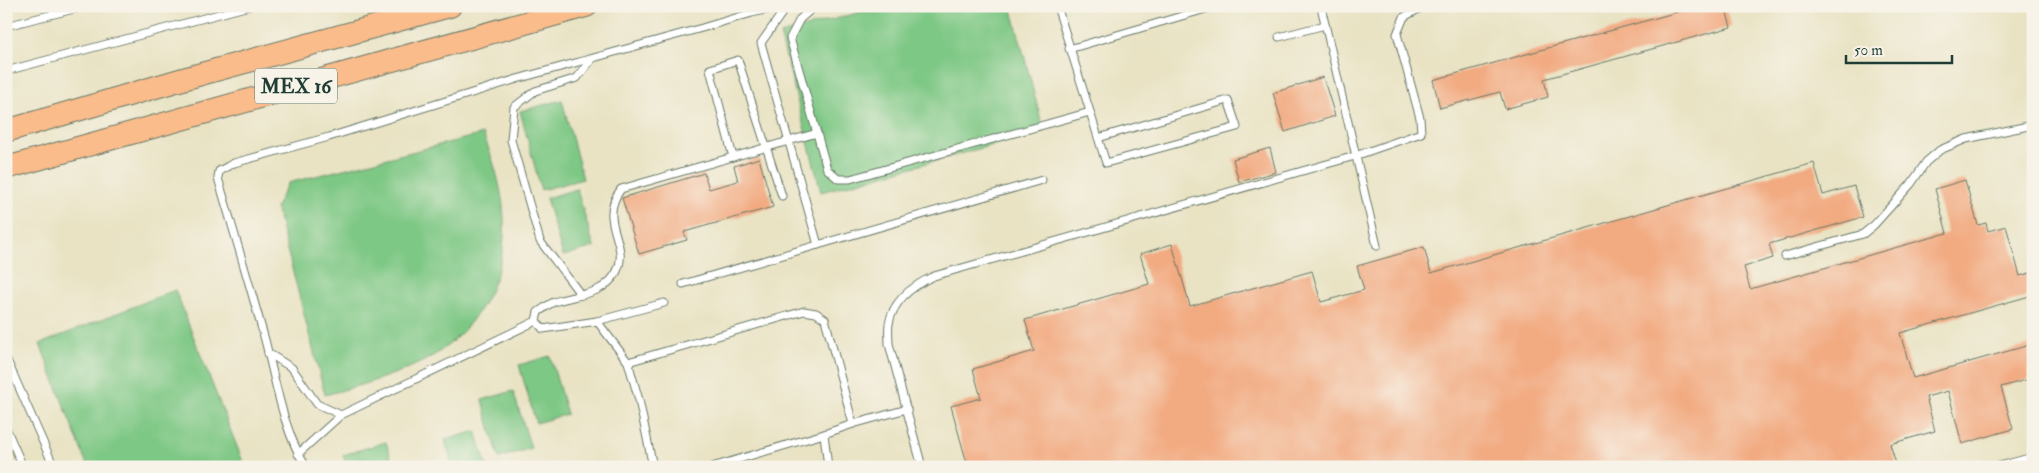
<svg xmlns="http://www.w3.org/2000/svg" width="2039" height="473" font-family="'IM FELL Double Pica',serif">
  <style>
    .green { fill: #7ec885; stroke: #4e825c }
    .building { fill: #f2aa81 }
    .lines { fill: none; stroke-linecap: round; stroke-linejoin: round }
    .service-casing { stroke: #676; stroke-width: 9 }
    .trunk-casing { stroke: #676; stroke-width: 24 }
    .service { stroke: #fff; stroke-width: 7 }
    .trunk { stroke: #fabc8b; stroke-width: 22 }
    .labels { text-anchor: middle; stroke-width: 4; stroke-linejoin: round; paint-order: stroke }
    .shield { fill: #f7f3e8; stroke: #60746a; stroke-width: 1 }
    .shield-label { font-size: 20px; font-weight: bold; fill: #1f3d34 }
  </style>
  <rect width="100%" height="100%" fill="#f7f3e8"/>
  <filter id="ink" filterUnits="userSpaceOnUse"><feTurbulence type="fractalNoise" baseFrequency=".02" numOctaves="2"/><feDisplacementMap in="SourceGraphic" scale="10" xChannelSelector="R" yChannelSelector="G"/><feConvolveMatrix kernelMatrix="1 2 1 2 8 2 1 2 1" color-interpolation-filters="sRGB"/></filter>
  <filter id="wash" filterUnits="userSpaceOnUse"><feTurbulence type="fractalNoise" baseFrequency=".0096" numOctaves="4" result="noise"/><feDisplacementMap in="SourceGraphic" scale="20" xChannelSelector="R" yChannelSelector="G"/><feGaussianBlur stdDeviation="1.12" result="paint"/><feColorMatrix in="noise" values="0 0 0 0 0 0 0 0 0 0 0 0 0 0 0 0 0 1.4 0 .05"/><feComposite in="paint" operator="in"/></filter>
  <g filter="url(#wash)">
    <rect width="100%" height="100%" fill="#e9e3c4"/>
    <g class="green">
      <path d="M883,6H1011L1044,131L821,192L780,34Z"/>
      <path d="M562,100L583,179L541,190L520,111Z"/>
      <path d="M483,134C508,196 517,257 476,315C462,335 444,351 422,362C391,377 358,386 325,395L276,207L288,183Z"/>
      <path d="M577,189L594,247L563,256L546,198Z"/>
      <path d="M175,290L245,467H88L40,344Z"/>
      <path d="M550,356L567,414L536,423L519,365Z"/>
      <path d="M513,391L531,448L499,458L482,400Z"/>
      <path d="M476,431L487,467H453L445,440Z"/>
      <path d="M386,442L394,467H347L343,455Z"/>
    </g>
    <g id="blocks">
      <g class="building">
        <path d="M1699,6H1725L1731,27L1544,79L1548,97L1505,109L1500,92L1440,108L1433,80Z"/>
        <path d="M1323,77L1335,116L1285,132L1273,93Z"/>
        <path d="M1270,148L1276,172L1239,182L1233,159Z"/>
        <path d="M759,158L773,207L684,232L687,240L639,254L622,198L704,173L709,189L738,181L734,166Z"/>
        <path d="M1814,163L1823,195L1854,186L1863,217L1769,244L1773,258L1744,267L1750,289L1947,233L1935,189L1965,180L1978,225L1986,223L1988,231L2006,226L2020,276L2033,272V295L1900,333L1913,378L2033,344V378L2001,387L2013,429L1962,444L1948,391L1926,397L1935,431L1890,444L1897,467H968L951,406L981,398L973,369L1034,351L1025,320L1149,284L1140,254L1172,244L1190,306L1312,271L1321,302L1364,290L1357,266L1424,247L1431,273Z"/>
      </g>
    </g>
  </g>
  <g filter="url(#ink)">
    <use href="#blocks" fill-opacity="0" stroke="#676" stroke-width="1"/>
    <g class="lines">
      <defs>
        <g id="service">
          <path d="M787,6L761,43L818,245"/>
          <path d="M815,6L800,19L790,38L827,169L838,179H850L1090,112"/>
          <path d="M1057,6L1106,163L1237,127L1228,100L1098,138"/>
          <path d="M1322,11L1377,246"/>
          <path d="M6,26L86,6"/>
          <path d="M1279,37L1325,25"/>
          <path d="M1069,49L1216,6"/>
          <path d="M6,71L249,6"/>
          <path d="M733,157L710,69L738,60L782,196"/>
          <path d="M1785,256L1863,234L1874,225L1911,184L1926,162L1940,150L1966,139L2033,125"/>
          <path d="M683,284L1042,180"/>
          <path d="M581,295L540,241L511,140L514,107L535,91L577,78L592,59"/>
          <path d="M597,321L664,303"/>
          <path d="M268,353L292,368L317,404L341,415"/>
          <path d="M6,358L54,467"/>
          <path d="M628,362L804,311L816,313L825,319L853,424L824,434L828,467"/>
          <path d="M853,424L907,409"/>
          <path d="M6,428L23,467"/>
          <path d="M298,454L341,415L536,321"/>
          <path d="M306,467C283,430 276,382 265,340C250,286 234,232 218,178L219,171L234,163L329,137L517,79L702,28L752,13L781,6"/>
          <path d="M653,467L639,400L628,362L597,321L543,329L536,321L538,312C543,309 549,304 554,302C576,294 603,296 616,273C632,244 596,222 621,189L817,133"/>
          <path d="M712,467L824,434"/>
          <path d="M922,467L889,344C889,337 888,330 889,324C893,300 914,285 934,276L1355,156L1421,133L1420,118L1397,34L1404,17L1424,6"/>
          <path d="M1996,467L2033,457"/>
        </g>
        <g id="trunk">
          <path d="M6,131L183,79L450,6"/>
          <path d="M6,168L586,6"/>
        </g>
      </defs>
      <use href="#service" class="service-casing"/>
      <use href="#trunk" class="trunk-casing"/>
      <use href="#service" class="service"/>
      <use href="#trunk" class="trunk"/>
    </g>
  </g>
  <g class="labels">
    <rect class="shield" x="255" y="68.5" width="82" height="35" rx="4"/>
    <g class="shield-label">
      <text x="296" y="93">MEX 16</text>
    </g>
  </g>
  <rect width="2039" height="473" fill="none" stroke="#f7f3e8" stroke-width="25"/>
  <path d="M1846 55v8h106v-8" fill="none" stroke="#1f3d34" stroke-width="2.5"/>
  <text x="1854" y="55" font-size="15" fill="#1f3d34" stroke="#f7f3e8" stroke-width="4" paint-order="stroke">50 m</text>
</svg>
